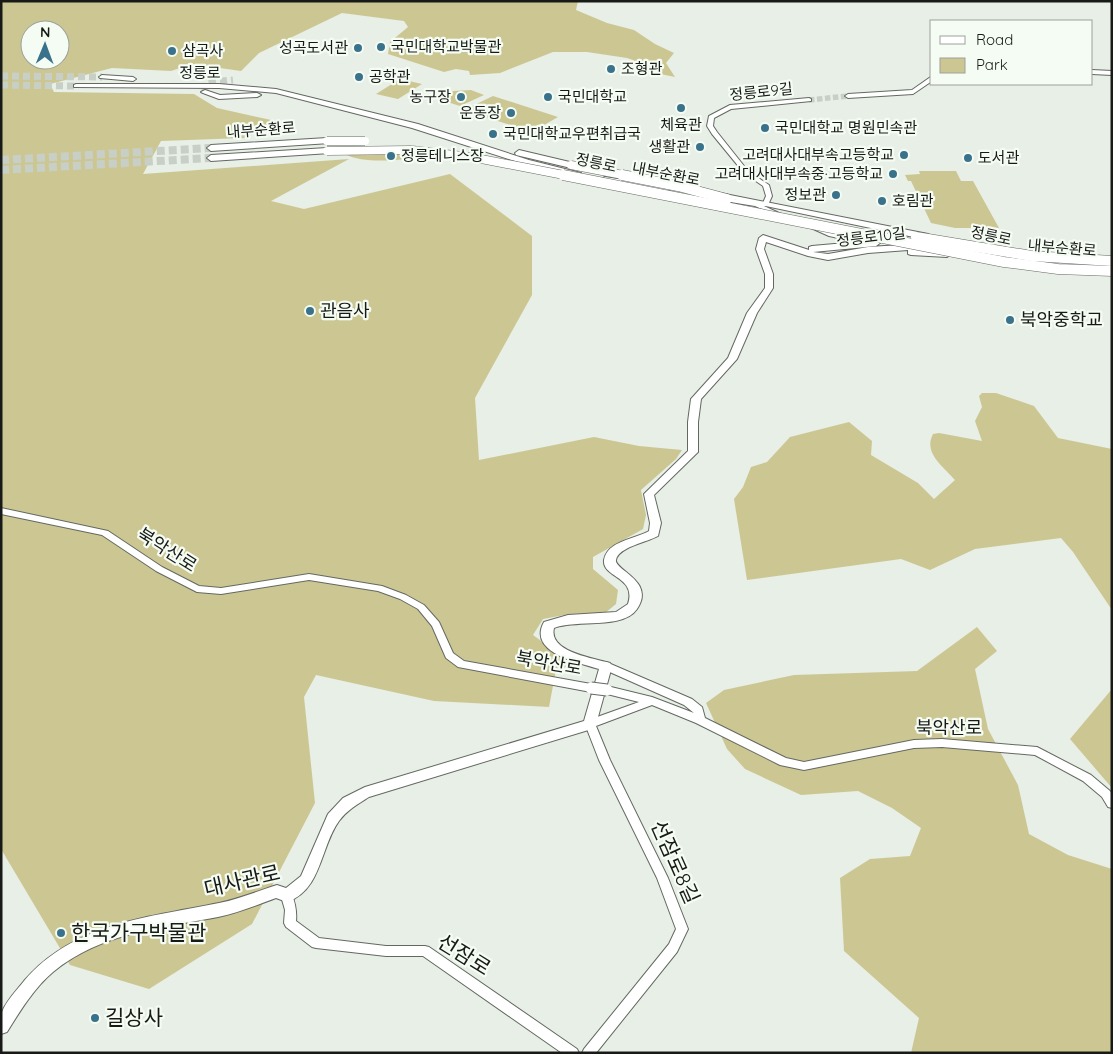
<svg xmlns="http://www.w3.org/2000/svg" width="1113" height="1054" font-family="Quicksand,'Noto Sans KR',sans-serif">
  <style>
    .green { fill: #ccc792; fill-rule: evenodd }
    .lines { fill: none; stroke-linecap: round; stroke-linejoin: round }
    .minor-tunnel { stroke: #c8cfc7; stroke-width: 5.5; stroke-dasharray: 5.5 2.5; stroke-linecap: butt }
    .major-tunnel { stroke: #c8cfc7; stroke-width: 7; stroke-dasharray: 7 4; stroke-linecap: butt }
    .highway-tunnel { stroke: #c8cfc7; stroke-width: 8; stroke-dasharray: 8 4; stroke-linecap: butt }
    .minor-casing { stroke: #636961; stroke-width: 2 }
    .major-casing { stroke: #636961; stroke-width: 2 }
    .highway-casing { stroke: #636961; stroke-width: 2 }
    .minor { fill: #fff; fill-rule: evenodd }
    .major { fill: #fff; fill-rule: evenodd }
    .highway { fill: #fff; fill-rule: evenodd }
    .minor-bridge-casing { stroke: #636961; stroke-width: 13; stroke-linecap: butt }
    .highway-bridge-far1-casing { stroke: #636961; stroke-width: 9; stroke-linecap: butt }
    .highway-bridge-casing { stroke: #636961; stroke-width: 11; stroke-linecap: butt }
    .minor-bridge { stroke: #fff; stroke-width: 11 }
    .highway-bridge-far1 { stroke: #fff; stroke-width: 8 }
    .highway-bridge { stroke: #fff; stroke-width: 10 }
    .poi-dot { fill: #3a728c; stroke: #f5fcf3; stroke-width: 2 }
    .labels { text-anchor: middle; stroke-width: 4.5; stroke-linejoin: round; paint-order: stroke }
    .far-poi-label { font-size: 15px; fill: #181a17; stroke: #f5fcf3; text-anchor: start }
    .far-street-label { font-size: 15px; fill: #181a17; stroke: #f5fcf3 }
    .poi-label { font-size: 18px; fill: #181a17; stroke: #f5fcf3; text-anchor: start }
    .street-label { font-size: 18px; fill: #181a17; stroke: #f5fcf3 }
    .near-street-label { font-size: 21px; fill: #181a17; stroke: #f5fcf3 }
    .near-poi-label { font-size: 21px; fill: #181a17; stroke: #f5fcf3; text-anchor: start }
  </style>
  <rect width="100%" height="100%" fill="#e7efe6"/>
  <g class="green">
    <path d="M1,1H578L576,10L607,23L634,30L655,44L674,53L666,63L675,77L641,70L633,60L627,58L587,52H553L500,73L470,75L469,71L456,69L444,72L388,54L390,42L408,27L404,21L342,13L259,53L241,71L192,64L171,71L112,68L50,84L54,92L194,94L217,108L280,122L244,138L161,141L143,174L349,159L271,201L304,209L450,174L532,236V295L475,398L479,460L594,437L639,446L682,450L676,459L641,490L646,515L643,529L593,557V569L618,590L616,604L605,613L570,614L543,619L533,635L574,665L556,670L549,707L434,701L316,675L304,697L315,803L252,924L149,989L70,965L1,849ZM30,30H60V60H30Z"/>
    <path d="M400,79L422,84L398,99L376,94Z"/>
    <path d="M471,90L484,95L460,106L438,99L453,91Z"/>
    <path d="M493,96L558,117L532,132L464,110Z"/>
    <path d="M408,152L433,155L434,157C409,158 367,166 345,154Z"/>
    <path d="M919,171H956L961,181H973L999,228H955L931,223L911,181H908L905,175L920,174Z"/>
    <path d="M982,393H996L1034,406L1058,438L1112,449V610L1073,552L1061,538L975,549L930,570L901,559L747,580L734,499L743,487L751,467L767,462L790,437L849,422L872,441L871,455L918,483L934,499L955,480C943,466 923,453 933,434L939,433L982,441L975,421L982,407L979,396Z"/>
    <path d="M977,627L997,651L975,669L988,729L1018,785L1029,834L1068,855L1112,869V1053H911L919,1018L844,951L840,878L870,859L910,856L921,828L892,808L858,791L801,795L745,769L727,749L706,703L724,690L794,675L917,671Z"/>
    <path d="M1112,689V788L1070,739Z"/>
  </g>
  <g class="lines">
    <path class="minor-tunnel" d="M809,100L848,96"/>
    <g class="major-tunnel">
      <path d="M1,76L102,77"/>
      <path d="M1,85L76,86"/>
      <path d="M205,92V86L213,82L233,80"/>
    </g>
    <g class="highway-tunnel">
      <path d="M1,160L211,148"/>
      <path d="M1,170L211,158"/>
    </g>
    <defs>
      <g id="minor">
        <path d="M1092,70L1112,71V75L1092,74Z"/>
        <path d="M932,76V81L913,94L848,98L845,96L848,94L912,90Z"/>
        <path d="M809,98L811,99V101L731,109L714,118L713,126L717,132L748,171L769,185L772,196L768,205L764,206L781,214L778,216L755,206L718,200L717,199L720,197L761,203H763L766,196L763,186L744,173L712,134L707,126L709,116L730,105Z"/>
        <path d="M605,177L668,187L671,189L668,191L603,180V178Z"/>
        <path d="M1,508L108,531L162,567L199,586L221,588L309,574L382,586L406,595L424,605L439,622L453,653L464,661L591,684L595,685L596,688L595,691L591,692L458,667L446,658L432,626L418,609L400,599L378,591L309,580L221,594L197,592L156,571L102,535L1,514Z"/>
        <path d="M606,662L692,699L702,707L705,718L786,758L804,762L914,740L942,739L1037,747L1091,775L1110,791L1112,794V808L1108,807L1102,797L1083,781L1035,755L942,747L914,748L804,770L780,765L696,723L652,705L596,726L610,760L668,878L688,929L677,952L596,1053H582L584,1049L669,944L676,929L657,878L599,760L585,724L586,721L639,702L603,693L602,690L603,687L607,686L652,697L694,713L684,705L603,669L601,666L603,663Z"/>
        <path d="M287,891L291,892C295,902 297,911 296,921L319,938L386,946H425L429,947L577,1049L579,1053H562L423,956H386L316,948L312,947L286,927L284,923L285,910L281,896L283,892Z"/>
      </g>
      <g id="major">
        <path d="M102,75L133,77L136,79L133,81L100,78L99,77Z"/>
        <path d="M76,84H219L276,89L418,124L529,160L581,173L577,175L524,164L412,128L276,93L219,88L74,87V85Z"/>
        <path d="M205,90L220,95L257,93L261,95L257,97L219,99L203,93L201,92Z"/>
        <path d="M715,192L928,234L932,237L928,240L718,196H715Z"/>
        <path d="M811,224H817L834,232L859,236L866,241L876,240L880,243L876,246L813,252L828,254L868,247L919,244L923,247L916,250L947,251L951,254L947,257L911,255L908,254V250L868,253L828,260L808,256L766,242L764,249L773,274V288L757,313L737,359L701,399L698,422V452L654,495L661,523L658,536C648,542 618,547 616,560C614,570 656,581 637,609C623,630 576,619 554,628C548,652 593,658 610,663L612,666L595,728L369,797C358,804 347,810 339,821C320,847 322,890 287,902L276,898C257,905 238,913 218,917C160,928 100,933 53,972C34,988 20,1011 7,1032L1,1034C1,1028 0,1018 2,1012C6,1001 17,990 24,981C73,923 150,917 219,903C239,899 258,891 277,885L286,888L301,876L328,814L343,798L365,787L584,721L599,669C579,663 527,653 544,622L568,615L616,612L628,604C637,576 602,578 604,560C607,541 635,539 649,531L650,523L644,494L688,451V422L691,399L728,358L747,313L765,288V274L756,249L759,238L763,235L809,250V247L812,246L857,242L829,236L811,228Z"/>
      </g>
      <g id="highway">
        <path d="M327,138L330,139V143L211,151L207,148L211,145Z"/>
        <path d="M327,148L330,149V153L211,161L207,158L211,155Z"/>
        <path d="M519,150L574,163L575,165L571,168L516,155L515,153Z"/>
      </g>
    </defs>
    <use href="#minor" class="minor-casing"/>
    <use href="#major" class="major-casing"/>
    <use href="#highway" class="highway-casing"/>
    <use href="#minor" class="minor"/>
    <use href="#major" class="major"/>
    <use href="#highway" class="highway"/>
    <defs>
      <path id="minor-bridge" d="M591,688L607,690"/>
      <g id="highway-bridge-far1">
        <path d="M327,141H365"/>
        <path d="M327,151L412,150L471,157L569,176"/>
        <path d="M571,165L628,176"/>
      </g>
      <g id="highway-bridge">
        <path d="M563,175L1004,262L1058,269L1112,271"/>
        <path d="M622,175L678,186L727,199"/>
        <path d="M916,237L1032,256L1112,261"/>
      </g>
    </defs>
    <use href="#minor-bridge" class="minor-bridge-casing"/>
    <use href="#highway-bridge-far1" class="highway-bridge-far1-casing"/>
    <use href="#highway-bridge" class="highway-bridge-casing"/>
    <use href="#minor-bridge" class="minor-bridge"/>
    <use href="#highway-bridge-far1" class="highway-bridge-far1"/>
    <use href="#highway-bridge" class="highway-bridge"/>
  </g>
  <g class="poi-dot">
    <circle cx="381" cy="47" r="5"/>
    <circle cx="358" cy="48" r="5"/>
    <circle cx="172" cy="51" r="5"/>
    <circle cx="611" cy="69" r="5"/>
    <circle cx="359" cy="77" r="5"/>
    <circle cx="461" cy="97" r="5"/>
    <circle cx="548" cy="97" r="5"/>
    <circle cx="681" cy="108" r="5"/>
    <circle cx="511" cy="113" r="5"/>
    <circle cx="765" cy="128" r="5"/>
    <circle cx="493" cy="134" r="5"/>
    <circle cx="700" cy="147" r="5"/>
    <circle cx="904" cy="155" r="5"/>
    <circle cx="391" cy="156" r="5"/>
    <circle cx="968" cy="158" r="5"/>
    <circle cx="893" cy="174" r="5"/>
    <circle cx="836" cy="195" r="5"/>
    <circle cx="882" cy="201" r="5"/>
    <circle cx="310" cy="311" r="5"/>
    <circle cx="1010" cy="320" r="5"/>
    <circle cx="61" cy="933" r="5"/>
    <circle cx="95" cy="1018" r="5"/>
  </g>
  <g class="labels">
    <g class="far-poi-label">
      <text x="391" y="52">국민대학교박물관</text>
      <text x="348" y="53" text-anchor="end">성곡도서관</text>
      <text x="182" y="56">삼곡사</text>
      <text x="621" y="74">조형관</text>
      <text x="369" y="82">공학관</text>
      <text x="451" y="102" text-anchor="end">농구장</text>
      <text x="558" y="102">국민대학교</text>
      <text x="501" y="118" text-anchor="end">운동장</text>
      <text x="681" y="130" text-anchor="middle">체육관</text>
      <text x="775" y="133">국민대학교 명원민속관</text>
      <text x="503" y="139">국민대학교우편취급국</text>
      <text x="690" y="152" text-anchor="end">생활관</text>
      <text x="894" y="160" text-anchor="end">고려대사대부속고등학교</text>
      <text x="401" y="161">정릉테니스장</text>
      <text x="978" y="163">도서관</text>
      <text x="883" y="179" text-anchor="end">고려대사대부속중·고등학교</text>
      <text x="826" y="200" text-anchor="end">정보관</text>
      <text x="892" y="206">호림관</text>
    </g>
    <g class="far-street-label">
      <text x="200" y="78">정릉로</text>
      <text transform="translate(761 92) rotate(-6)" y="5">정릉로9길</text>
      <text transform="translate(261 130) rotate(-4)" y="5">내부순환로</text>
      <text transform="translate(596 163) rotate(12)" y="5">정릉로</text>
      <text transform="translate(666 174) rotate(11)" y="5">내부순환로</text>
      <text transform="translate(991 236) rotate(12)" y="5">정릉로</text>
      <text transform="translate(871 237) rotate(-7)" y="5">정릉로10길</text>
      <text transform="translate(1062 248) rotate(5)" y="5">내부순환로</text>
    </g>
    <g class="poi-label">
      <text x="320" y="317">관음사</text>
      <text x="1020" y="326">북악중학교</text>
    </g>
    <g class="street-label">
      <text transform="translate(167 550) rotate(32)" y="6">북악산로</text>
      <text transform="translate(549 663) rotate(10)" y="6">북악산로</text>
      <text x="949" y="734">북악산로</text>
    </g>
    <g class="near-street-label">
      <text transform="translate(675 862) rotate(66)" y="7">선잠로8길</text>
      <text transform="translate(242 881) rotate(-13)" y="7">대사관로</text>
      <text transform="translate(464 955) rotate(32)" y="7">선잠로</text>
    </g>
    <g class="near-poi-label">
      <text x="71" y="940">한국가구박물관</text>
      <text x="105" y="1025">길상사</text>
    </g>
  </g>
  <rect width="1113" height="1054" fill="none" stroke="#181a17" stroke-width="5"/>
  <rect x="930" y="20" width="162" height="65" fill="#f5fcf3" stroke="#9da29b"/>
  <rect x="940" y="36" width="25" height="8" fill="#ffffff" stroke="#9da29b"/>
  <text x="976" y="45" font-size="15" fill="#181a17">Road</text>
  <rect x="940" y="58" width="25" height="15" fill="#ccc792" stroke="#9da29b"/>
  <text x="976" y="70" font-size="15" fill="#181a17">Park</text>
  <g transform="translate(45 45) rotate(1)"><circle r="24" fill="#f5fcf3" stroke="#9da29b"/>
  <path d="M0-4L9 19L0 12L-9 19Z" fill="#3a728c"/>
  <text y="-8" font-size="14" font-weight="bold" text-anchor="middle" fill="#181a17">N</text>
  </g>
</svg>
